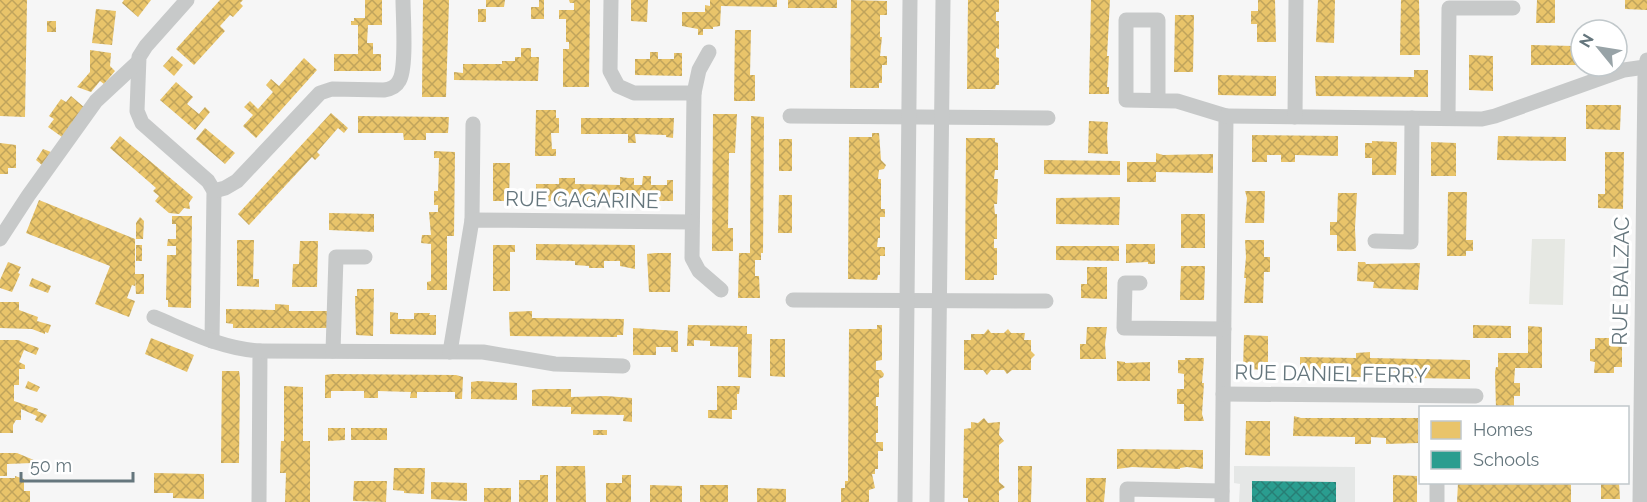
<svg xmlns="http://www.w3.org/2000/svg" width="1647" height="502" font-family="Raleway,sans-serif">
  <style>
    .built { fill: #e5e7e6 }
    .green { fill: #e6e8e3 }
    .homes { fill: url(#homes-cross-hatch) }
    .schools { fill: url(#schools-cross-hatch) }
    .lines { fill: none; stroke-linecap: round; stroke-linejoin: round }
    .minor { stroke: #c7c9c9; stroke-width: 15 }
    .labels { text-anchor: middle; stroke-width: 6; stroke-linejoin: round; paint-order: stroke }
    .street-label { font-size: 21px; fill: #65767d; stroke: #fff }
  </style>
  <defs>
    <pattern id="homes-cross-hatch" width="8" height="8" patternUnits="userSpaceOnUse" patternTransform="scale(1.5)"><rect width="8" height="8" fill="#e9c46a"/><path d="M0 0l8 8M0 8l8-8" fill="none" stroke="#c0a45c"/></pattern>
    <pattern id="schools-cross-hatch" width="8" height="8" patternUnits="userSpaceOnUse" patternTransform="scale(1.5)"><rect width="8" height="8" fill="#2a9d8f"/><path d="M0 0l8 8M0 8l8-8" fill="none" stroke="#277e75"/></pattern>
  </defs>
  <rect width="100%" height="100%" fill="#f6f6f6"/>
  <path class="built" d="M1234,466L1355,467V502H1239L1240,484L1234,483Z"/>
  <path class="green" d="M1532,239H1565L1563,305L1529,304Z"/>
  <g class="homes">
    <path d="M0,0H27L25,117L0,116Z"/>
    <path d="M124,0H151L138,17L122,3Z"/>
    <path d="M220,0H243L240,3L243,6L233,17L230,15L220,26L225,31L194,65L176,49Z"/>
    <path d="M365,0H382V25H368L367,43H373V54H381V71H334V54H358V25H351V21H354V18H365Z"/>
    <path d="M423,0H449L446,97H422Z"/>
    <path d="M486,0H505L504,7H486Z"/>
    <path d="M539,0H544V19H531V7H539Z"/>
    <path d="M569,0H590L589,87H563V49H569V42H566V19H559V10H574V3H570Z"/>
    <path d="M631,0H648L647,22L631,21Z"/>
    <path d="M710,0H777V7L721,6L720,26L713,27V29H703V35H698V29L682,26V12H705V5L710,6Z"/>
    <rect x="788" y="0" width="49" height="8"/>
    <path d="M851,0L887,1V15H880V37H882L880,56H887V65H882V83H879V88H850Z"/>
    <path d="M968,0H999V12H996V21H999V49L996,48V57L999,58V85H996L995,89H967Z"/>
    <path d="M1091,0H1110L1107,56H1109L1107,87H1109V94H1089Z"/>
    <path d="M1258,0H1275L1276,42H1257V24H1251V11H1258Z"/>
    <path d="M1318,0H1335L1334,43L1316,42Z"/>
    <path d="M1401,0H1419L1420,55H1400Z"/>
    <path d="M1537,0H1555V23H1536Z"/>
    <path d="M1625,0H1647V10L1625,9Z"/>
    <path d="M96,9L116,11L112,45L92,43Z"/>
    <rect x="478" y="9" width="8" height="13"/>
    <path d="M1175,15H1194L1193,72H1174Z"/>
    <rect x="47" y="21" width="9" height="11"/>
    <path d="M735,30H751L750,75H755V101H734Z"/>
    <path d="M1574,39H1581V65H1531V45L1574,46Z"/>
    <path d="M521,48H531V57H539L538,81L454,80V72L463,73V64H502V61H515V57H521Z"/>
    <path d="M90,50L111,53L110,66L115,71L104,84L100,81L91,92L77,87L90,72Z"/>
    <path d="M650,52H658V59H674V53H682V76L635,75V59H650Z"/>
    <path d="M1469,55L1493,56V91L1469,90Z"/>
    <path d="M172,56L183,65L174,76L163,66Z"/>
    <path d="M304,58L317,70L256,138L243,126L253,115L244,107L250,101L258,109L273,92L266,85L271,79L279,86Z"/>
    <path d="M1414,70H1428V97L1316,96L1315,76L1414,77Z"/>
    <path d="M1218,75L1276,76V96L1218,95Z"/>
    <path d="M176,82L193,97L187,104L199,114L205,107L210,112L195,130L160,100Z"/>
    <path d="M71,96L85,108L62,137L48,127L54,119L49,116L61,99L66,102Z"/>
    <path d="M1586,105H1621L1620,130L1586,129Z"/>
    <path d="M536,110H556V118H559V133H551L552,149H556V156H535Z"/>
    <path d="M331,113L348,128L344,133L338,128L317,152L320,155L315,160L312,157L249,225L238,214Z"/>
    <path d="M713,114H737L735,153H729L728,228H733V251H712Z"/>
    <path d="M358,116L449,117L448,133H426V140H404L403,133H358Z"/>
    <path d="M751,116L764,117L763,253H761V260H755V276H759L760,298H738L739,253H750Z"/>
    <path d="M581,118H674L673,138L666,137V135L635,134L636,143H628V134H581Z"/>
    <path d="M1089,121L1108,122L1107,138L1108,154L1088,153Z"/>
    <path d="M205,128L235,153L225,164L196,139Z"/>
    <path d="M872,133H879L881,160L886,165L884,169L879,170L878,179H881V209H885V217H880V238H878L877,247H885V256H880V275H878L877,280L848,279L849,137H872Z"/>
    <path d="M1252,135L1338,136V156L1295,155V162H1281V155H1267V162H1252Z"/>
    <path d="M120,136L193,197L189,203L190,209L184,208L179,214L169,213L155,201L159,196L153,191L156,188L110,148Z"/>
    <path d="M1498,136L1566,137V161L1497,160Z"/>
    <path d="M966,138H995V142L998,143V170H995L994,179H998L997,204H994L995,214H997V239H994V248H997V275H994V280H965Z"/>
    <rect x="779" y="139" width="13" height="32"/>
    <path d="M1372,141L1397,142L1396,175H1372V158H1365V143H1372Z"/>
    <path d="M1431,142L1456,143V176H1431Z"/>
    <path d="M0,143L16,145V168H8V174H0Z"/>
    <path d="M43,149L51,152L42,165L36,160Z"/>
    <path d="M434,151L455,152L454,236H447V290H427V282L431,281V244L421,243L422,235H431L429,212H438V205H434V191H438L439,158H434Z"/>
    <path d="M1605,152H1624L1623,209L1598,208V194H1605Z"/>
    <path d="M1156,153L1163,155L1213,154V173L1156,172V182H1127V162H1156Z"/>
    <path d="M1044,160L1120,161V175L1044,174Z"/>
    <path d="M493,163H510L509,201H493Z"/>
    <path d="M643,176H651V185H667V180H673V201H536V184H559V178H575V184L620,185V177L628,178H634V185H642Z"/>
    <path d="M1245,191H1265L1264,223H1245L1247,198Z"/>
    <path d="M1448,192H1467L1466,240H1473V251H1466V256H1447Z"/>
    <path d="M1338,193H1357L1355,228L1356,251H1337V235H1330V222H1337Z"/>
    <path d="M779,195H792V233H778Z"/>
    <path d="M1120,197L1119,225L1056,224V198Z"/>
    <path d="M39,200L135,239V274H144V294H136L135,278V286L132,285L127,298L135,301L129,317L95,304L110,266L26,233Z"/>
    <path d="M329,213L374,214V232L329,230Z"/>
    <rect x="1181" y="214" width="24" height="34"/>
    <path d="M172,216H192L191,308L168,307V300H166L167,255H176V246H167L168,239H176V224H172Z"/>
    <path d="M140,217L144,221L143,239H136V223Z"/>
    <path d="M237,240H254L253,279H259V287L237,286Z"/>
    <path d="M1245,240H1264V257H1270V272H1264L1263,303H1244L1246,278H1244L1246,257Z"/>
    <path d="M300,241H318L317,287H292L293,264H299Z"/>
    <path d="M536,244L635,245V269L620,266V261H604V268H589V266L575,265V261L536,260Z"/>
    <path d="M1126,244H1155V264H1148V262L1126,263Z"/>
    <rect x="136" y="245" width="6" height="16"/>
    <path d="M493,245H515V252H510V291H493Z"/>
    <path d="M1056,246H1119V261L1056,260Z"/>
    <path d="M655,253H671L670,292H649L647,254Z"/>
    <path d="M8,262L21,267L18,273L20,274L12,292L0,288V280Z"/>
    <path d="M1358,262H1365L1366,264L1420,263L1418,290L1373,288L1374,282L1357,281Z"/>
    <path d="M1181,266H1205L1204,300H1180Z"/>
    <path d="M1087,267H1107V299L1081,298V284H1087Z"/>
    <path d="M32,278L51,286L48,293L29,286Z"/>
    <path d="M357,289H374L373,336L356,335L355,296H357Z"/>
    <path d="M0,302H19V310L38,317L37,321L51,325L48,333L45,332V334L32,329L0,328Z"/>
    <path d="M275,304L289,305V311H328V328H233V324L226,323V309L275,310Z"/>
    <path d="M532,311V318H535L624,319L623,335H617V337L510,336L509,312Z"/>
    <path d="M390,312L398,313V319H414V313H430L429,315H436V335L390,334Z"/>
    <path d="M688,325L747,326V334H752L751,378L738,377V347L710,346V341L694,340V346H687Z"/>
    <path d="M877,325H882V360L876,361V370H881L884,374L883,377L879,379V397H876V406H878V433H876V442H883V451H878V469H875V474H872L875,488L869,490V502H841V488H845V481H848L849,329H877Z"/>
    <path d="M1473,325L1511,326V338H1473Z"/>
    <path d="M1528,326L1542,327V368H1515L1514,383H1520V396H1514V408H1496L1495,372L1496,367H1498V353H1528Z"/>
    <path d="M1087,327H1107L1105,344L1106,359H1080V344H1086Z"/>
    <path d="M633,328L678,331V352H671V347H656V355H633Z"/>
    <path d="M988,329L991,333H1004L1008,329L1011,333H1025L1024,340H1031V351L1035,355L1031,359V370H1012L1007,374L1004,370H991L987,375L983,370H964V340H971V334H984Z"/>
    <path d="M1244,335L1268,336V370L1243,369Z"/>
    <path d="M151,338L194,355L187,372L145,354Z"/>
    <path d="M1595,338H1614V344L1622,345V367H1614V373H1594L1595,362L1590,361V349H1595Z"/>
    <path d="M770,339H785V377L770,376Z"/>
    <path d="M0,340H18L39,348L36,355L24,350L19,362L25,365V369H19V385H14V401L38,409L37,411L47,415L42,423L35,420L37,416L21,409V420H16L13,425V433H0Z"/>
    <path d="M1370,352V358L1470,360V379L1300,376V357L1356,358V353Z"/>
    <path d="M1185,358H1204L1202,383H1204L1202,414L1204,421H1184V404H1177V389H1184V374L1178,373V360H1185Z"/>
    <path d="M1117,361L1125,362V363L1150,362V381H1117Z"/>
    <path d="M222,371H239L240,378L239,463H221Z"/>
    <path d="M332,374L456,375L463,377L462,399H455V392H417V398H410L411,392L378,391V398H364V391H331V398H325V375Z"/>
    <path d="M28,381L40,387L37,392L25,388Z"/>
    <path d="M478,381L517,383V400L471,399V382Z"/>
    <path d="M284,386L303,387V441H310V502H285L286,473H280L281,441H284Z"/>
    <path d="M717,386H740L739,394H737V410H732V419L708,418V410H717Z"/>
    <path d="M539,389H571V397L606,396L632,398V422L623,421L624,415L571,414V407L532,406V390Z"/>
    <path d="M1294,416L1301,418H1418V443L1386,444V438L1371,437V444H1355V437L1293,436Z"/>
    <path d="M984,418L988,423L1000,422L999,435L1004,441L999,445V482L1005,487L999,491V502H968V498H963L964,429L971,428V422L978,423Z"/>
    <path d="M1246,421H1270V456L1245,455Z"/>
    <path d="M328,428H345V440L328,441Z"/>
    <rect x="351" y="428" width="36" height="12"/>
    <rect x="593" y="430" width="14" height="5"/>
    <path d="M1117,449L1203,450V469L1187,467L1180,468V469L1132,467L1117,469Z"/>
    <path d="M0,453H17L41,463L40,466L32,463L7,464V476H0Z"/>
    <path d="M556,466H585L586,502H556Z"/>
    <path d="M1018,466H1032L1031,502H1018Z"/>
    <path d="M394,468H425L424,494L404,493V491L393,490Z"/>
    <path d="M154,473L204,474V499L173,498V493H154Z"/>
    <path d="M540,475H548V502H519V480H540Z"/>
    <path d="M622,475H631V502H606V483H622Z"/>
    <path d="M1393,475L1417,476V502H1393Z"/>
    <path d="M15,476L24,479V491H30V502H0V478H15Z"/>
    <path d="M1086,478H1106L1104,502H1086Z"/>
    <path d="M354,481H387L386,502L353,501Z"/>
    <path d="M431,482L467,483V501L431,499Z"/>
    <path d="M1458,483H1542V484H1557L1556,483H1569L1571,485V502H1457Z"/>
    <path d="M1601,483H1619L1620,499H1601Z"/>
    <path d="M650,485L682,486V502H650Z"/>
    <rect x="700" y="485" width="28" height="17"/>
    <rect x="484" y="488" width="27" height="14"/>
    <path d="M757,488L786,489V502H757Z"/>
  </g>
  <path class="schools" d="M1252,481L1336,482V502H1252Z"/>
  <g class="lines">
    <g class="minor">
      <path d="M187,0L146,46L139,57L137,111L142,123L208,181L214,191L212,341"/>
      <path d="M611,0L610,71L618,86L634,93H694L692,258L699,271L721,290"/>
      <path d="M694,93L699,70L709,52"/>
      <path d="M1158,100V20H1126V100L1177,101L1226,116L1222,502"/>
      <path d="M790,116L1048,118"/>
      <path d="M1226,116L1482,119L1495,116L1624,70L1645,67"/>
      <path d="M1295,117L1296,0"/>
      <path d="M1448,118L1449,8H1513"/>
      <path d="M214,191L225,188L237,181L320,93L332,89L384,90C391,89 396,87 399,81C407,69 403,16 403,0"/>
      <path d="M472,220L473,124"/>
      <path d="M0,239L28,196L96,101L138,62"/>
      <path d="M1375,241L1411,242L1412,118"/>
      <path d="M1140,283H1125L1124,328L1224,329"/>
      <path d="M793,300L1046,301"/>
      <path d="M154,317C188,331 222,349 260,351L259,502"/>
      <path d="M260,351L483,352L555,364L623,366"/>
      <path d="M333,351L336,257H365"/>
      <path d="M450,352L472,220L692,222"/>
      <path d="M1223,394L1476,396"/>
      <path d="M905,502L910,0"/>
      <path d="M937,502L943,0"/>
      <path d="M1127,502V489L1222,491"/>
      <path d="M1437,502V482"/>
      <path d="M1640,502L1645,75L1647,60"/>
    </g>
  </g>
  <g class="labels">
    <g class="street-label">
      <text transform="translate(582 200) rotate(1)" y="7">RUE GAGARINE</text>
      <text transform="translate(1621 281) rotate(-89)" y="7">RUE BALZAC</text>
      <text transform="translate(1331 374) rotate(1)" y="7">RUE DANIEL FERRY</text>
    </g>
  </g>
  <rect x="1419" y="406" width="210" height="78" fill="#ffffff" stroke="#c1c8cb" stroke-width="1.5"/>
  <rect x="1431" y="421" width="30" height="18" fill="#e9c46a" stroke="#c1c8cb" stroke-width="1.5"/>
  <text x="1473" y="436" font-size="18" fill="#65767d">Homes</text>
  <rect x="1431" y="451" width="30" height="18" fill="#2a9d8f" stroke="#c1c8cb" stroke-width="1.5"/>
  <text x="1473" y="466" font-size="18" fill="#65767d">Schools</text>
  <g transform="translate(1599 48) rotate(300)"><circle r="28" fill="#ffffff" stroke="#c1c8cb" stroke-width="1.5"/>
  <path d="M0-4.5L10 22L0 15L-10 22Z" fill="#98a3a7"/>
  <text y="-9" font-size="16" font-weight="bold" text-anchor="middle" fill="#65767d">N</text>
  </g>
  <path d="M21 472v9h112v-9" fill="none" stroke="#65767d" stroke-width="3"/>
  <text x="30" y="472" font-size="18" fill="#65767d" stroke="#ffffff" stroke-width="4.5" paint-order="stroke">50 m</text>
</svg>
